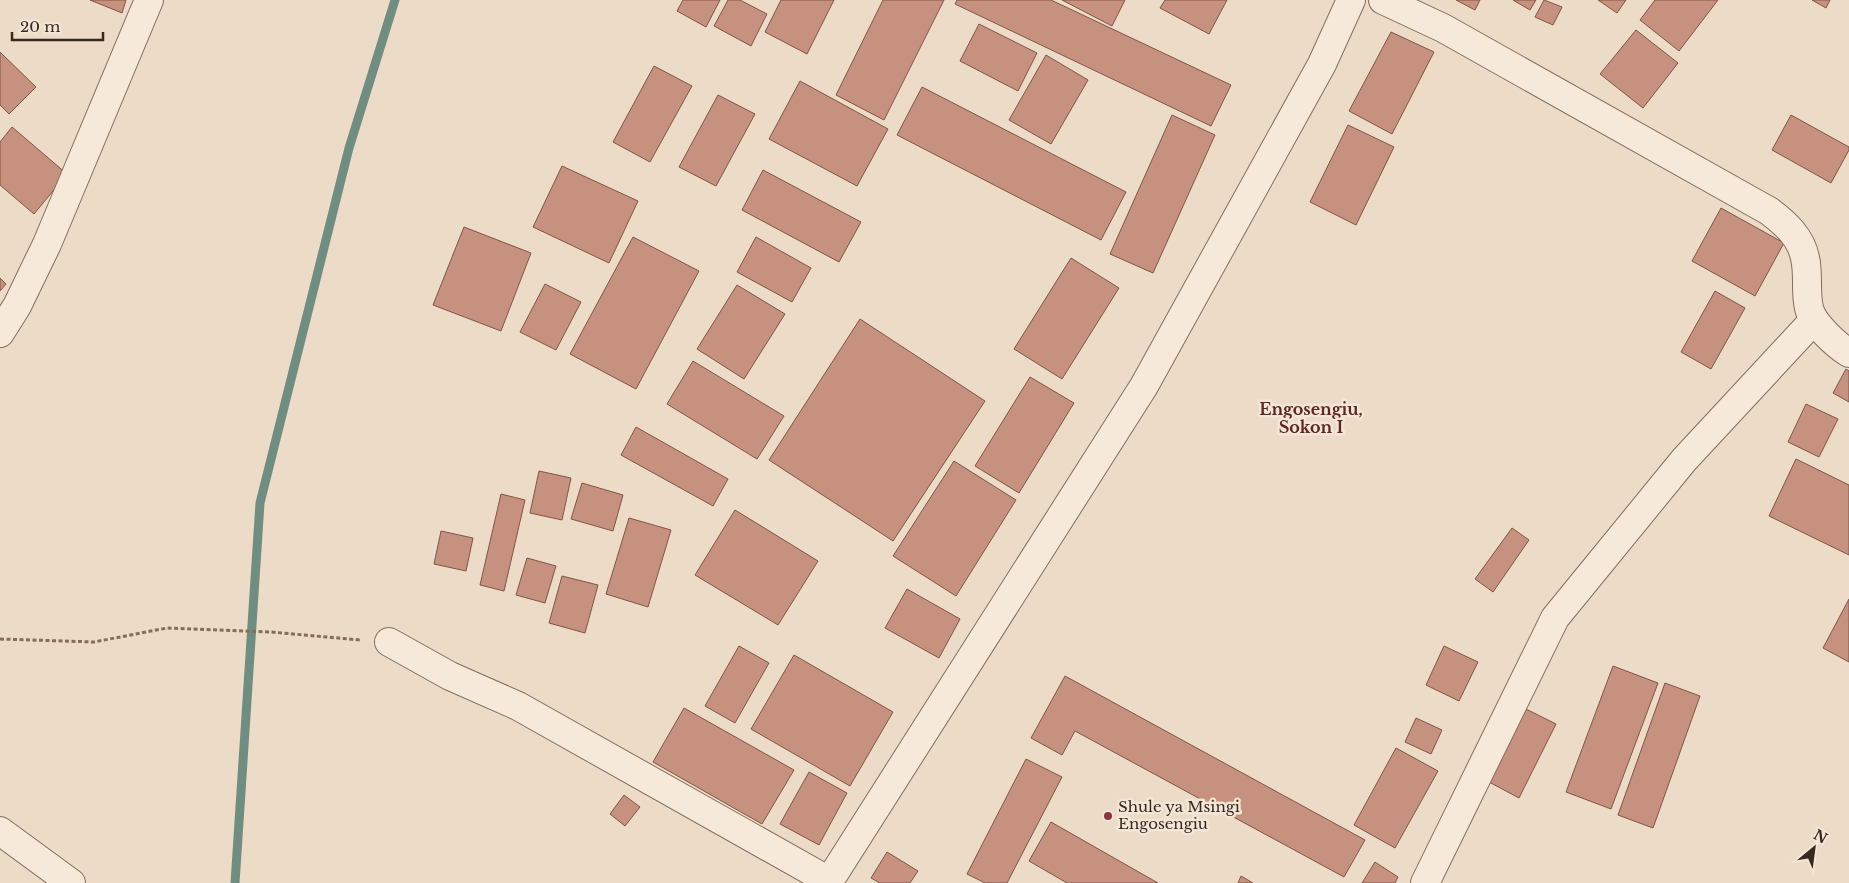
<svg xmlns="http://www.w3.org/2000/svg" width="1849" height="883" font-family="'Libre Baskerville',serif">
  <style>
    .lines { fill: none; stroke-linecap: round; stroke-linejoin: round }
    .stream { stroke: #6f8d81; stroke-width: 9 }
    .building { fill: #c6927f; stroke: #835445 }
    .minor-casing { stroke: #856d5d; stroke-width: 30 }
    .path { stroke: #856d5d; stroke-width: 3; stroke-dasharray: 4 2.5; stroke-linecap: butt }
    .minor { stroke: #f6e9d9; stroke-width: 28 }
    .poi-dot { fill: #903241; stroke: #f3e6d6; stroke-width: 2 }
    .labels { text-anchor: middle; stroke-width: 5; stroke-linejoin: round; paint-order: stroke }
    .poi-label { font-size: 15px; fill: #372820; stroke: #f3e6d6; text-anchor: start }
    .neighbourhood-label { font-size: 16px; font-weight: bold; fill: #602623; stroke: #f3e6d6 }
  </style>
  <rect width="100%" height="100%" fill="#ebdbc7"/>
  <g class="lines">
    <path class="stream" d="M235,883L260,503L349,148L395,0"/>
  </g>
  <g class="building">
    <path d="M90,0H126L122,13Z"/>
    <path d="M683,0H720L706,27L677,11Z"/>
    <path d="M728,0H740L767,14L751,46L714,26Z"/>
    <path d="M781,0H834L807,54L765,32Z"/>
    <path d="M883,0H944L884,120L836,95Z"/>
    <path d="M957,0H1051L1231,85L1211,126L955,4Z"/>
    <path d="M1062,0H1125L1112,26Z"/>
    <path d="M1165,0H1227L1209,34L1160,8Z"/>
    <path d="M1456,0H1480L1475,10Z"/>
    <path d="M1513,0H1536L1530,10Z"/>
    <path d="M1544,0L1562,7L1553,25L1535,17Z"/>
    <path d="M1598,0H1626L1617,13Z"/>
    <path d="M1655,0H1718L1679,51L1640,20Z"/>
    <path d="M1812,0H1830L1826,8Z"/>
    <path d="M979,24L1037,53L1018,91L960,61Z"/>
    <path d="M1636,30L1678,63L1643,108L1600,74Z"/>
    <path d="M1391,32L1434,52L1392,134L1349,111Z"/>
    <path d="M0,52L36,87L9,114L0,105Z"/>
    <path d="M1046,55L1088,80L1051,144L1009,120Z"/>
    <path d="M654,66L692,86L650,162L613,142Z"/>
    <path d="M800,81L888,129L857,186L769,139Z"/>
    <path d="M922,87L1126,192L1101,240L897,135Z"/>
    <path d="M718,95L755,114L716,186L679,167Z"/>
    <path d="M1172,115L1215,135L1153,273L1110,254Z"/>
    <path d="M1791,115L1849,147V150L1831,183L1772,150Z"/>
    <path d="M1348,125L1394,147L1356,225L1310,202Z"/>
    <path d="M12,127L67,174L34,214L0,185V142Z"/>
    <path d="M562,166L638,201L609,263L533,227Z"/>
    <path d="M763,170L861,222L839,262L742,210Z"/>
    <path d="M1721,208L1784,243L1755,296L1692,261Z"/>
    <path d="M464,227L531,253L501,331L433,305Z"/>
    <path d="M633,237L699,271L636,389L570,354Z"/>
    <path d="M756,237L811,268L792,302L737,272Z"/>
    <path d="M1071,258L1119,288L1062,379L1014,349Z"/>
    <path d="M0,278L6,284L0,291Z"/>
    <path d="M545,284L581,302L556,350L520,332Z"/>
    <path d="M737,285L785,314L744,379L697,349Z"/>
    <path d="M1715,291L1745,308L1711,369L1681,352Z"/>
    <path d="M860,319L985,401L893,541L769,460Z"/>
    <path d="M693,361L784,416L757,459L667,404Z"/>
    <path d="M1846,369L1849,371V402L1833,393Z"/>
    <path d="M1030,377L1074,403L1019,493L975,466Z"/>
    <path d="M1806,404L1838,419L1819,457L1788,442Z"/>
    <path d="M636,427L728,479L713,506L621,455Z"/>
    <path d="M1796,459L1849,485V555L1769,516Z"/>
    <path d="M954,461L1016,500L956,596L893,556Z"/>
    <path d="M539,471L571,478L562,520L530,513Z"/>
    <path d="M582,483L623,495L613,531L571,519Z"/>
    <path d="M501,494L525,500L504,591L480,585Z"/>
    <path d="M735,510L818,561L778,625L695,575Z"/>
    <path d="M629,518L671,530L648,607L606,594Z"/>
    <path d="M1512,528L1529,540L1493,592L1475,579Z"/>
    <path d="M441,531L473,538L466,571L434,564Z"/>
    <path d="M527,558L556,566L545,603L516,595Z"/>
    <path d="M562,576L598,585L585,633L549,623Z"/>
    <path d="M907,589L960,619L939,658L885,628Z"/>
    <path d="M1849,599V662L1823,648Z"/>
    <path d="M739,646L769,663L735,723L705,706Z"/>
    <path d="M1444,646L1478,662L1459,701L1426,685Z"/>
    <path d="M794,655L893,712L850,786L751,729Z"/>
    <path d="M1613,666L1658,683L1611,809L1566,792Z"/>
    <path d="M1065,676L1365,840L1344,877L1075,731L1062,755L1031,738Z"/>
    <path d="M1665,683L1700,696L1653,828L1618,815Z"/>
    <path d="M684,708L794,770L762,824L653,762Z"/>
    <path d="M1526,709L1556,724L1519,798L1489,782Z"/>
    <path d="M1416,718L1442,730L1431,754L1405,742Z"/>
    <path d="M1396,748L1438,771L1395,848L1354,825Z"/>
    <path d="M1026,759L1062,777L1007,883H985L967,874Z"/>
    <path d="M809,772L847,793L819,845L780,824Z"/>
    <path d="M624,795L640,807L625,826L610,814Z"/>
    <path d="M1051,822L1158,883H1067L1029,861Z"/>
    <path d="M887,852L918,871L910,883H880L871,878Z"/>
    <path d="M1375,862L1398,877L1395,883H1362Z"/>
    <path d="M1241,876L1253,883H1238Z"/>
  </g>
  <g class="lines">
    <defs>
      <g id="minor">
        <path d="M1383,0L1443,28L1769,211C1785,223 1801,237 1805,258C1809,274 1805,292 1809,308C1812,323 1836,345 1849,353"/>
        <path d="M0,333L17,306L47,244L149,0"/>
        <path d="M389,642L450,676L518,706L829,881"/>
        <path d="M0,831L71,883"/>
        <path d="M828,883L1144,386L1322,64L1351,0"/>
        <path d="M1425,883L1555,618L1684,460L1814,320"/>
      </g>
    </defs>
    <use href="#minor" class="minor-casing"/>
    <path class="path" d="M0,639L94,642L167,628L271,632L360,640"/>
    <use href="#minor" class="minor"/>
  </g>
  <circle class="poi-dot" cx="1108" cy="816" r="5"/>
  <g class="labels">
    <g class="poi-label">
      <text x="1118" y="812">Shule ya Msingi<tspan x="1118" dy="17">Engosengiu</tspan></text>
    </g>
    <g class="neighbourhood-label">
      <text x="1311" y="415">Engosengiu,<tspan x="1311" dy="18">Sokon I</tspan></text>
    </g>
  </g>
  <g transform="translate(1814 848) rotate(29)" stroke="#f3e6d6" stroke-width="4" paint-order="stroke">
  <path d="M0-4L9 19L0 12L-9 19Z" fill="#372820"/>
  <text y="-8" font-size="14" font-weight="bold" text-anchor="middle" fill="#372820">N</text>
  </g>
  <path d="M12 32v8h91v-8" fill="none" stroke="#372820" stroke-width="2.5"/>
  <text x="20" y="32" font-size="15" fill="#372820" stroke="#f3e6d6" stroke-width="4" paint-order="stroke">20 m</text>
</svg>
